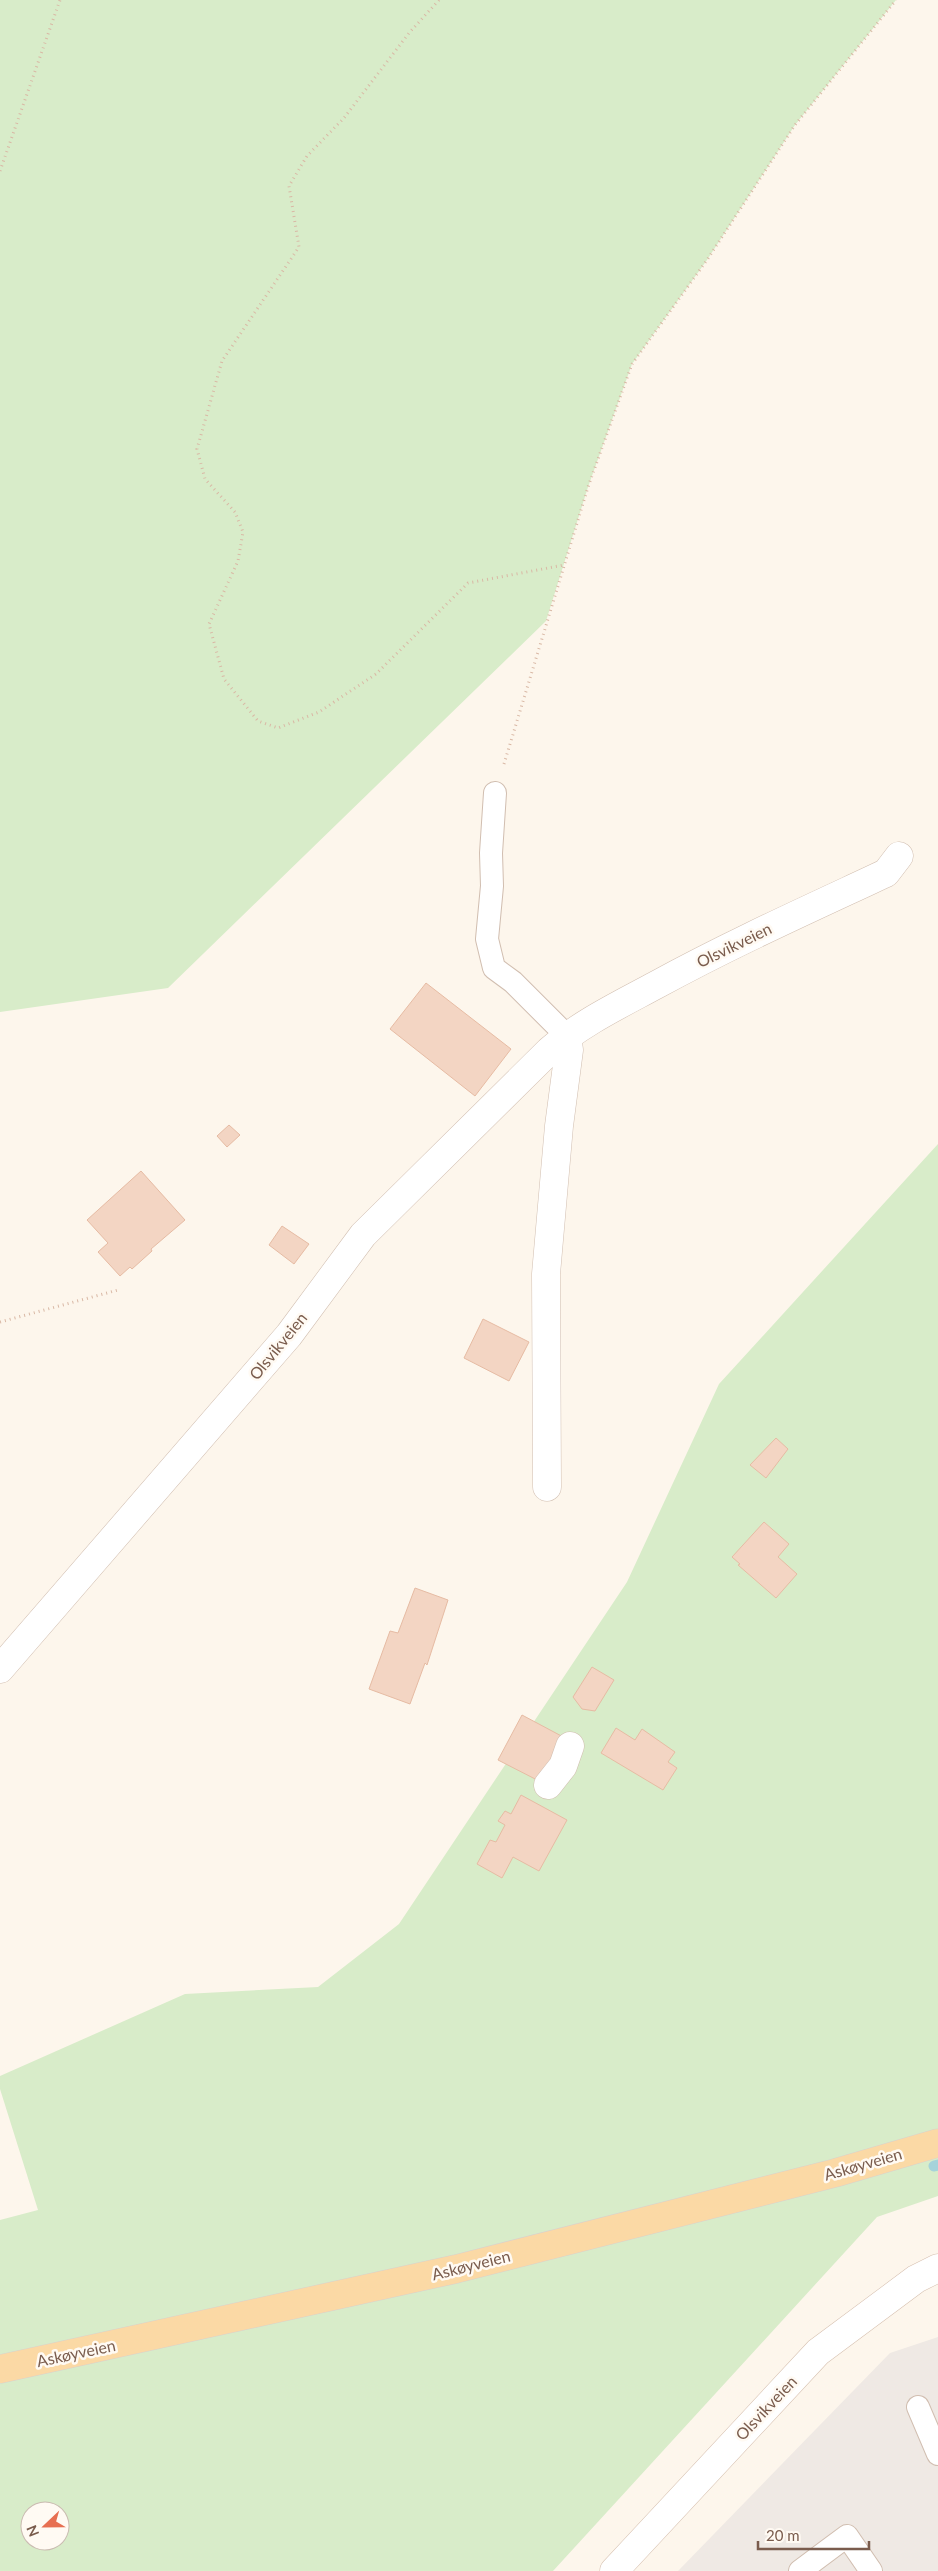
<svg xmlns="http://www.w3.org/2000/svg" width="938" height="2571" font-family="Lato,sans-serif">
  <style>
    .industrial { fill: #efe9e4 }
    .green { fill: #d8ecc9; fill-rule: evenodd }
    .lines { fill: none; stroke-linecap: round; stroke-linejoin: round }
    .stream { stroke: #a5d3da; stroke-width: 11 }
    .building { fill: #f3d5c3; stroke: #e6bba3 }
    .lane-casing { stroke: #d1beb0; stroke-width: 24 }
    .street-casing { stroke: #d1beb0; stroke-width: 29 }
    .secondary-casing { stroke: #d6c0b0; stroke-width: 29 }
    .primary-casing { stroke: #dad1cd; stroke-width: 29 }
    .path { stroke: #d9b8a5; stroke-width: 3; stroke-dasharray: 1 4; stroke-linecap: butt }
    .lane { stroke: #fff; stroke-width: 22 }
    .street { stroke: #fff; stroke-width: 28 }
    .secondary { stroke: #fff; stroke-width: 28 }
    .primary { stroke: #fbd9a5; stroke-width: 28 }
    .labels { text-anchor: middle; stroke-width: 5; stroke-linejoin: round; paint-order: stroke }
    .street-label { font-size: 16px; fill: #7a5c4d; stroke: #fffaf3 }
  </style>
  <rect width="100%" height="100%" fill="#fdf6ec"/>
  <path class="industrial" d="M938,2337V2571H678L890,2353Z"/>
  <g class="green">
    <path d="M0,0H896L795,125L707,260L632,364L588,487L546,621L168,988L0,1012Z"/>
    <path d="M938,1144V2196L877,2217L553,2571H0V2220L38,2210L0,2089V2076L185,1994L318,1987L399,1924L627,1582L719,1384ZM30,2511H60V2541H30Z"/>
  </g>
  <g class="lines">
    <path class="stream" d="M934,2166L938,2165"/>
  </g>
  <g class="building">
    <path d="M426,983L511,1049L475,1096L390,1029Z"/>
    <path d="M229,1125L240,1135L227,1147L217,1136Z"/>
    <path d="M141,1171L185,1220L151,1249L152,1251L132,1269L130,1267L120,1276L98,1252L108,1243L87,1220Z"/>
    <path d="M282,1226L309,1244L294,1264L269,1245Z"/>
    <path d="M483,1319L529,1342L509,1381L464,1358Z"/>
    <path d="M776,1438L788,1449L766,1478L750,1465Z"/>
    <path d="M764,1522L789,1544L778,1557L797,1574L776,1598L738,1565L740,1564L732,1557Z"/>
    <path d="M415,1588L448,1600L427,1665L425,1663L410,1704L369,1689L390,1631L398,1633Z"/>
    <path d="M592,1667L614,1680L595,1711L582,1709L573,1697Z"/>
    <path d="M522,1715L567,1739L543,1783L498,1760Z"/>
    <path d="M616,1728L635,1740L642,1729L675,1752L668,1762L677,1768L663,1790L601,1753Z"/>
    <path d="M521,1795L567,1820L539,1871L513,1857L502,1878L477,1864L490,1840L496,1842L505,1825L498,1821L505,1811L511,1814Z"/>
  </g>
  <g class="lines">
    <defs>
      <g id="lane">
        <path d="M495,793L491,853L492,886L487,939L494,968L513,982L567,1036"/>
        <path d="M918,2407L938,2454"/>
        <path d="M800,2571L847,2536L871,2571"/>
      </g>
      <g id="street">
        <path d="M547,1487L546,1274L559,1126L569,1050L567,1036"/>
        <path d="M0,1669L289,1335L363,1235L549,1051C581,1023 619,1005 656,985C731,944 809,909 886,873L899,856"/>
        <path d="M548,1785L563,1766L570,1746"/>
      </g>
      <path id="secondary" d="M614,2571L818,2352L916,2279L938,2268"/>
      <path id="primary" d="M0,2369L456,2269L835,2173L938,2143"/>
    </defs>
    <use href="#lane" class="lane-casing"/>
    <use href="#street" class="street-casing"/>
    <use href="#secondary" class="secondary-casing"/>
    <use href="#primary" class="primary-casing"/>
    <g class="path">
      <path d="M439,0L409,33L344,118L307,156L289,186L299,247L222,361L197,449L205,479L235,512L243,532L238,561L209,624L224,679L258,721L278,728L319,712L376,674L468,583L564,565"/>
      <path d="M0,171L60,0"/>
      <path d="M504,764L588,487L632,364L707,260L795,125L896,0"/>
      <path d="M0,1322L118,1290"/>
    </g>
    <use href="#lane" class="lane"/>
    <use href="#street" class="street"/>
    <use href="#secondary" class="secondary"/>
    <use href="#primary" class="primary"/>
  </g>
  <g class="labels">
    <g class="street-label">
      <text transform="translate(734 945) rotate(-26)" y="6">Olsvikveien</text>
      <text transform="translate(278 1346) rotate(-51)" y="6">Olsvikveien</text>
      <text transform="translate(863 2164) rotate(-16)" y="6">Askøyveien</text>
      <text transform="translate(471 2265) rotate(-14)" y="6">Askøyveien</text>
      <text transform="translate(76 2353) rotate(-12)" y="6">Askøyveien</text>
      <text transform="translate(766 2408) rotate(-47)" y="6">Olsvikveien</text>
    </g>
  </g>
  <g transform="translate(45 2526) rotate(248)"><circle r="24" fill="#fffaf3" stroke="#cabbb1"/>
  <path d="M0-4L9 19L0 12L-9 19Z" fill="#e76f51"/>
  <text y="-8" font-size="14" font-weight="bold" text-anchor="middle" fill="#7a5c4d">N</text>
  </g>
  <path d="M758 2541v8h111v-8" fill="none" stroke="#7a5c4d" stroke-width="2.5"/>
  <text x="766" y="2541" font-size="15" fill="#7a5c4d" stroke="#fffaf3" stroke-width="4" paint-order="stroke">20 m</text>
</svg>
